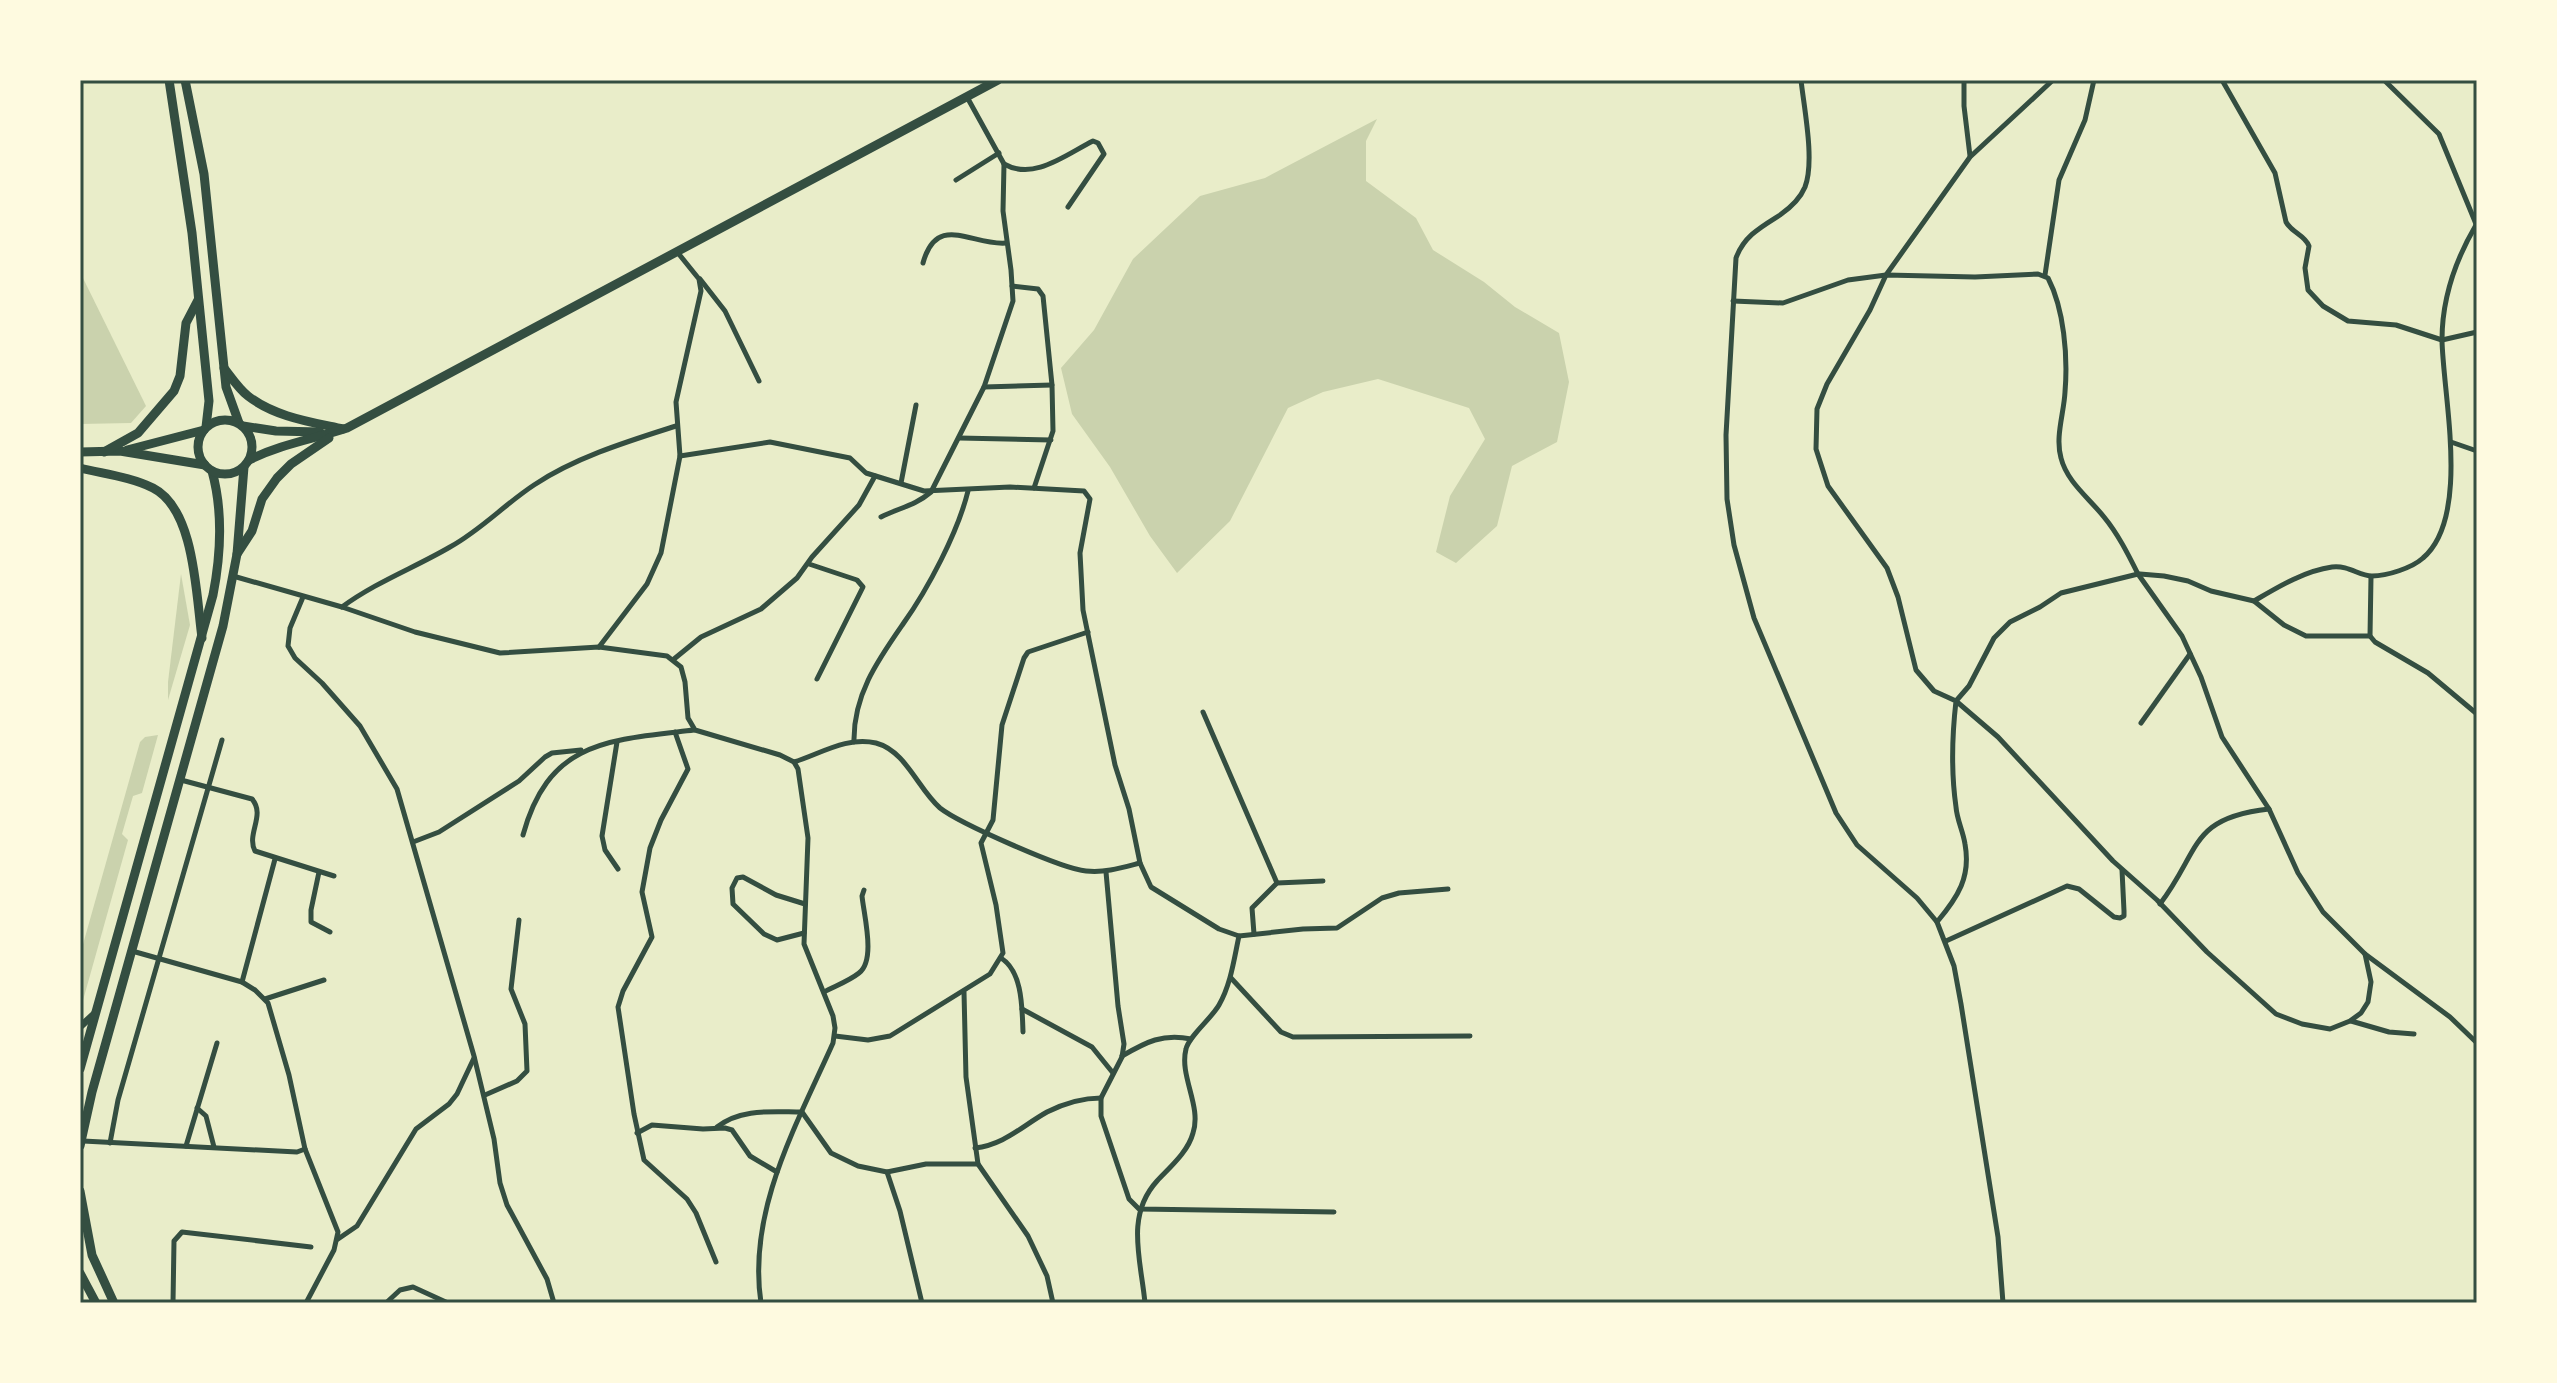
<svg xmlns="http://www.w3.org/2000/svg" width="2557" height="1383" font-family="'Titillium Web',sans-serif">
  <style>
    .green { fill: #cad2ad }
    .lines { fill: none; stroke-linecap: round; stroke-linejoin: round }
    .minor { stroke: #344e41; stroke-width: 5 }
    .tertiary { stroke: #344e41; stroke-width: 7 }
    .primary { stroke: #344e41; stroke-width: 9 }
    .trunk { stroke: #344e41; stroke-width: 9 }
    .neatline { fill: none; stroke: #344e41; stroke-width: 3 }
  </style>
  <rect width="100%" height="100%" fill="#e9edc9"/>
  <g class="green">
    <path d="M1377,119L1366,141V181L1416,218L1433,250L1484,282L1515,307L1559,333L1569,382L1557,442L1512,466L1497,526L1456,563L1436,552L1450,496L1485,439L1469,408L1378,379L1323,392L1288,408L1230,521L1177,573L1150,536L1110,467L1072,414L1061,368L1094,330L1133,259L1200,196L1265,178Z"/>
    <path d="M80,272L146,406L131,423L80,424Z"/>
    <path d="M181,574L190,625L168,700V682Z"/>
    <path d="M158,735L142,793L133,796L122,834L128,840L80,1011V955L140,742L145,737Z"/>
  </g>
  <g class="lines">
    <g class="minor">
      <path d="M1801,80C1804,108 1815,161 1805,187C1800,199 1790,208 1780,215C1761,227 1744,236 1736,258L1726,435L1727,499L1734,545L1754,618L1836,813L1857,845L1917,898L1937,922L1954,966L1961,1004L1998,1237L2003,1303"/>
      <path d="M1964,80V106L1970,156"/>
      <path d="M2222,80L2275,173L2286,222C2292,233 2305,235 2309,246L2305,268L2308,290L2323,306L2348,321L2396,325L2442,340L2477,332"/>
      <path d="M2384,80L2439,134L2476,224"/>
      <path d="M1004,164C1034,181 1065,155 1093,141L1098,143L1104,154L1068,207"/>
      <path d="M956,180L999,153"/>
      <path d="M923,263C937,212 972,246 1006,243"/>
      <path d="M2045,275L2059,180L2085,120L2094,80"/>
      <path d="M700,279L725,311L759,381"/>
      <path d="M1012,286L1038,289L1043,296L1052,385L1053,431L1034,488"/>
      <path d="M1733,301L1783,303L1848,280L1886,275L1975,277L2038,274L2048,278C2064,309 2068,356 2065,392C2064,413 2055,437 2061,458C2067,482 2089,498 2104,517C2118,534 2128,554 2138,574L2061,593L2040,607L2010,622L1994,638L1969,686L1956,701L1998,737L2113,861L2157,900L2207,952L2276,1014L2302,1024L2330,1029L2350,1021L2361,1013L2368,1002L2371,982L2365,954"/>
      <path d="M984,387L1052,385"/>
      <path d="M959,438L1051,440"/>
      <path d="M2451,442L2477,451"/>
      <path d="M680,456L770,442L850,458L866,473L924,491L1010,487L1084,491L1090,499L1080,553L1083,610L1115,765L1129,809L1140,863L1151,887L1219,929L1239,936L1303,929L1337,928L1382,898L1399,893L1448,889"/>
      <path d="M901,483L916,405"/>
      <path d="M881,517C899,508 916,505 931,492L984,387L1013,301L1011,270L1003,211L1004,164L967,97"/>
      <path d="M809,564L857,580L863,587L817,679"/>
      <path d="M2138,574L2182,636L2201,677L2222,737L2269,809L2298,873L2323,912L2365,954L2450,1017L2477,1043"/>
      <path d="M2140,574L2164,576L2188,581L2211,591L2254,601L2284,625L2306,636H2370L2375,642L2428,673L2477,714"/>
      <path d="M233,576L342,607L415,632L500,653L599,647L667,656L681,667L685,682L688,718L695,730L780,755L794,762L798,769L808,838L804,944L833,1016L835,1028L833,1043C797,1124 747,1211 761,1303"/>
      <path d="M303,597L290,628L288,646L295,658L322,683L360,726L397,789L474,1056L494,1139L500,1183L507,1205L547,1279L554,1303"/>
      <path d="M2254,601C2278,587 2304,571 2332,567C2349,565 2359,576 2372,576C2387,576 2412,568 2423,558C2471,517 2443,396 2442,340C2442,299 2456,259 2476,225"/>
      <path d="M342,607C376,582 414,568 450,547C481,530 505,504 534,485C576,457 629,441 676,426"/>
      <path d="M2370,636L2371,577"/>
      <path d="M599,647L647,584L661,553L680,456L676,402L701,291L699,279L678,253"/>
      <path d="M674,659L701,637L761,609L797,578L812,557L859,505L875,476"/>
      <path d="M1203,712L1277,883"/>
      <path d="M2141,723L2190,654"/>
      <path d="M675,732L688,769L661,820L650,848L642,892L652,937L623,991L618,1007L634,1114L644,1160L687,1199L696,1213L716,1262"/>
      <path d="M617,742L602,836L605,850L618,869"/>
      <path d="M854,742C853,695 878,660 903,624C928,589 958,532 968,491"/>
      <path d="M794,762C820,754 847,736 876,743C906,751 918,789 940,808C959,823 1062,869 1086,871C1105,873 1121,868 1140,863"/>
      <path d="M181,780L252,799C266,815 246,834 255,851L334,876"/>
      <path d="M523,835C549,740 609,740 694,730"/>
      <path d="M413,842L439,832L519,781L545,757L552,753L581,750"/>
      <path d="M319,872L311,910V922L330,932"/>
      <path d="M1106,872L1118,1006L1124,1044L1122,1057L1101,1098V1116L1129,1199L1139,1209L1334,1212"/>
      <path d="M2160,904C2201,850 2189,818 2269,809"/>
      <path d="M1937,922C1958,897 1971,877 1965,844C1963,831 1957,820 1956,807C1951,772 1952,736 1956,701L1934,691L1916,670L1898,597L1887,568L1828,486L1816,449L1817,409L1827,384L1870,310L1886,275L1970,157L2053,80"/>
      <path d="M804,933L777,940L764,934L733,904L732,888L737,878L743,877L776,895L805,904"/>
      <path d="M1254,934L1252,908L1277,883L1323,881"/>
      <path d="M1946,941L2067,886L2079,889L2114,917L2120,918L2124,916V911L2122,870"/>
      <path d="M132,951L242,982L255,990L268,1003L289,1075L305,1149L338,1232L334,1250L306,1303"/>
      <path d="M1001,958C1023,972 1022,1009 1023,1032"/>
      <path d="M1231,978L1281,1032L1293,1037L1470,1036"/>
      <path d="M242,982L275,859"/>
      <path d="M824,992C835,986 849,981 859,973C876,960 864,916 862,896L864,890"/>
      <path d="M964,992L966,1077L978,1164L1028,1236L1047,1276L1053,1303"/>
      <path d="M265,999L324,980"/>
      <path d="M1022,1009L1092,1047L1113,1073"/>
      <path d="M2351,1021L2389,1032L2414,1034"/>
      <path d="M835,1036L868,1040L890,1036L990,974L1003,953L996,905L981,843L993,820L1002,725L1024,658L1028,652L1088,632"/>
      <path d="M1122,1056C1146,1042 1163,1033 1191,1039"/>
      <path d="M485,1095L517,1081L527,1071L525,1024L511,989L519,920"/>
      <path d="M197,1108L206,1116L214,1147"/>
      <path d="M717,1127C741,1108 772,1112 802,1112L831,1153L858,1166L887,1172L926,1164H978"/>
      <path d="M637,1133L652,1125L703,1129L725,1128L732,1130L750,1156L777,1172"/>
      <path d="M83,1141L297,1152L305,1149"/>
      <path d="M110,1143L118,1100L222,740"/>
      <path d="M186,1146L217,1043"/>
      <path d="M975,1148C1004,1145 1022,1126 1047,1112C1063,1104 1083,1098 1101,1098"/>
      <path d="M887,1172L900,1211L922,1303"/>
      <path d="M338,1239L357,1226L416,1129L449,1104L457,1094L474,1058"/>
      <path d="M173,1303L174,1241L182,1232L311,1247"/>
      <path d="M386,1303L400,1290L413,1287L448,1303"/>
      <path d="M1145,1303C1141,1260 1125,1216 1157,1181C1170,1167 1188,1152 1193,1133C1202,1106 1179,1076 1186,1049C1189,1036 1211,1019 1219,1005C1231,984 1234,959 1239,936"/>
    </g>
    <path class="tertiary" d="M80,1027L94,1014"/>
    <g class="primary">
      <path d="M169,80L192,233L209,401L206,427"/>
      <path d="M185,80L204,174L226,387L239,423"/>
      <path d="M80,1069L213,595C221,554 223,511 212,471"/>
      <path d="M80,1146L92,1092L223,626L237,554L244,467"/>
      <path d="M80,1191L92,1255L114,1303"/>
      <path d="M80,1273L96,1303"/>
    </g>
    <g class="trunk">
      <path d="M224,368C231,377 239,389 248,396C275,417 311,422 343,429"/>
      <circle cx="225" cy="447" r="27"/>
      <path d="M243,426L276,431L320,432"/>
      <path d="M127,450L204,430"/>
      <path d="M80,452L120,451L205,465"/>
      <path d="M104,452L138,433L174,391L180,376L186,323L198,300"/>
      <path d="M249,460C281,444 314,439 347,428L998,80"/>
      <path d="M80,468C104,474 131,477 153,488C195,509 196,595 202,638"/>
      <path d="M237,554L252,531L262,499L277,478L291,464L329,438"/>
    </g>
  </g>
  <rect width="2557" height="1383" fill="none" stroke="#fefae0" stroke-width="164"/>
  <rect x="82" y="82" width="2393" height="1219" class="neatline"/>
</svg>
